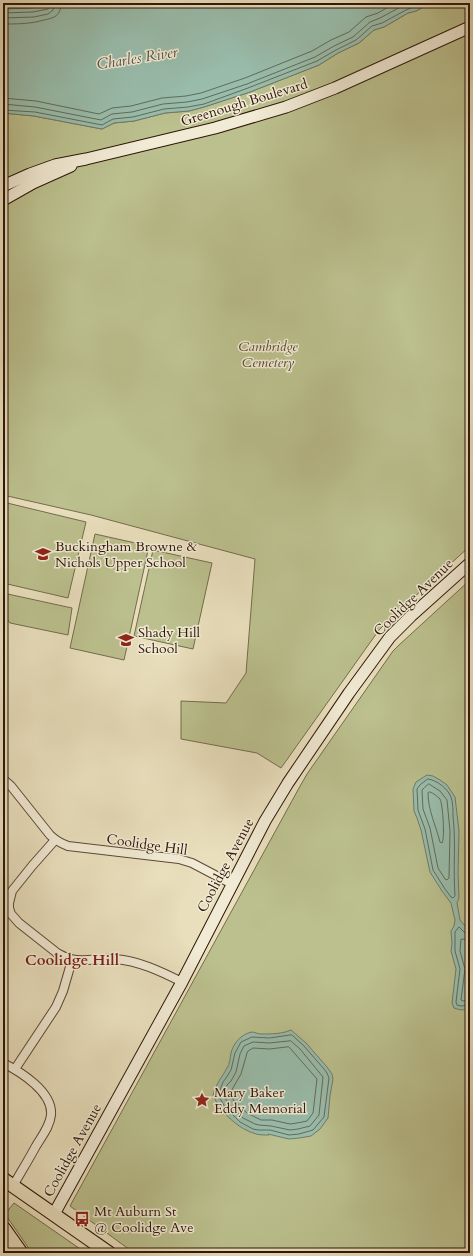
<svg xmlns="http://www.w3.org/2000/svg" width="473" height="1256" font-family="Cardo,serif">
  <style>
    .green { fill: #bbc08e; stroke: #746c4c }
    .water { fill: #99bdac; stroke: #6e7b6b }
    .lines { fill: none; stroke-linecap: round; stroke-linejoin: round }
    .shore { stroke: #636a5a; stroke-width: 1 }
    .street-casing { stroke: #5c4936; stroke-width: 10 }
    .secondary-casing { stroke: #2d1709; stroke-width: 13 }
    .primary-casing { stroke: #2d1709; stroke-width: 15 }
    .highway-casing { stroke: #2d1709; stroke-width: 17 }
    .street { stroke: #f1ead4; stroke-width: 8 }
    .secondary { stroke: #f1ead4; stroke-width: 11 }
    .primary { stroke: #e9dfbd; stroke-width: 13 }
    .highway { stroke: #e9dfbd; stroke-width: 15 }
    .labels { text-anchor: middle; stroke-width: 3; stroke-linejoin: round; paint-order: stroke }
    .street-label { font-size: 14px; fill: #2d1709; stroke: #f1ead4 }
    .park-label { font-size: 14px; font-style: italic; fill: #584a31; stroke: #f1ead4 }
    .poi-label { font-size: 14px; fill: #2d1709; stroke: #f1ead4; text-anchor: start }
    .water-label { font-size: 15px; font-style: italic; fill: #535142; stroke: #f1ead4 }
    .neighbourhood-label { font-size: 15px; font-weight: bold; fill: #7a1f14; stroke: #f1ead4 }
  </style>
  <rect width="100%" height="100%" fill="#e9dfbd"/>
  <filter id="stains"><feTurbulence type="fractalNoise" baseFrequency=".005" numOctaves="4"/><feColorMatrix values="0 0 0 0 .2 0 0 0 0 .09 0 0 0 0 .02 0 0 0 .5 -.17"/></filter>
  <radialGradient id="worn" r=".72"><stop offset=".6" stop-color="#630" stop-opacity="0"/><stop offset="1" stop-color="#630" stop-opacity=".3"/></radialGradient>
  <g class="green">
    <path d="M3,3H49C45,6 41,5 37,6C25,9 15,9 3,9Z"/>
    <path d="M431,3H470V546L388,621L379,630L281,768L257,753L181,739V701L226,703L246,673L255,559L91,515L3,495V113L34,116L102,129L114,123L134,121L165,113L189,111L204,107L250,92L319,65L338,53L359,43L374,30L384,27L408,13L416,11Z"/>
    <path d="M3,502L86,522L68,598L3,583Z"/>
    <path d="M95,534L149,546L124,660L70,648Z"/>
    <path d="M153,550L212,563L193,649L134,636Z"/>
    <path d="M470,580V1253H134L70,1206L299,788L307,774L393,651L399,645Z"/>
    <path d="M3,593L72,608L68,635L10,623L6,618L3,617Z"/>
    <path d="M14,1203L86,1253H32L5,1214Z"/>
  </g>
  <g class="water">
    <path d="M49,3H431L416,11L408,13L384,27L374,30L359,43L338,53L319,65L250,92L204,107L189,111L165,113L134,121L114,123L102,129L34,116L3,113V9L32,8L45,5Z"/>
    <path d="M427,775L433,776L440,780L447,785L455,797L459,831L458,873L459,898L457,903L460,920L470,932V1008C464,1011 460,1010 454,1008L452,1003L456,969L451,951L452,944L451,931L454,926L455,920L451,903L442,891L430,872L421,830L417,818L414,811L413,789L416,782Z"/>
    <path d="M291,1030L306,1043L327,1067L332,1074L333,1079L330,1096L328,1118L320,1129L311,1136L299,1138L289,1139L268,1134L269,1135C264,1135 260,1135 256,1134C238,1129 220,1112 213,1095C216,1084 222,1077 227,1068C230,1064 230,1058 231,1053C233,1044 241,1034 252,1032C254,1032 258,1034 261,1034C271,1034 282,1034 291,1030Z"/>
  </g>
  <g class="lines">
    <g class="shore">
      <path d="M3,13L33,12L48,9L50,6V3"/>
      <path d="M3,18L34,17L48,14L53,10L55,3"/>
      <path d="M3,24C16,24 28,24 40,21C52,18 61,18 61,3"/>
      <path d="M3,98L36,101L99,114L112,108L131,106L162,98L186,96L201,93L245,78L312,51L331,40L349,32L366,17L378,13L395,3"/>
      <path d="M3,104L35,107L101,120L112,114L132,112L163,104L187,102L202,99L247,84L315,57L334,46L353,37L370,22L380,18L404,5L411,3"/>
      <path d="M3,110L35,112L102,125L113,119L133,117L164,109L188,107L204,104L248,88L317,61L336,50L356,40L372,26L382,23L406,10L423,3"/>
      <path d="M428,779C437,780 448,789 451,797C453,803 453,810 453,816C456,842 453,869 455,896L453,898L451,897L445,889L433,870L425,829L418,810L417,789L420,785Z"/>
      <path d="M429,784L440,791L447,800L450,831L449,878L447,880L445,879L438,868L430,828L423,809L422,790L424,788Z"/>
      <path d="M430,792C433,793 437,796 440,799C443,805 445,839 442,843L440,842C436,826 428,810 428,793Z"/>
      <path d="M470,935L466,934L459,927L458,928L455,932V951L460,969L456,1002L457,1005L461,1006L470,1005"/>
      <path d="M470,940L461,939L460,951L465,969L461,1000L463,1001L470,1000"/>
      <path d="M292,1035L304,1046L324,1069L327,1073L329,1078L324,1117L313,1130L299,1134L289,1135L270,1130H258L253,1129L240,1122L225,1107L218,1095L223,1082L226,1078L231,1070L235,1053L241,1042L252,1037L269,1038Z"/>
      <path d="M291,1041L300,1049L323,1077L319,1115L310,1126L298,1129L290,1130L271,1126L259,1125L255,1124L243,1118L229,1104L223,1095L227,1085L231,1081L236,1072L240,1054L244,1046L253,1042L269,1043Z"/>
      <path d="M289,1047L317,1079L313,1113L307,1121L297,1123L290,1124L272,1120H261L247,1113L234,1101L230,1093L241,1074L247,1053L248,1051L253,1048L269,1049Z"/>
    </g>
    <defs>
      <g id="street">
        <path d="M3,779L11,786L50,835C55,840 60,843 68,846L179,859L192,863L232,884"/>
        <path d="M55,840L32,866L12,891L9,903V908L11,914L19,923L57,953C61,955 66,958 71,959C85,963 100,957 115,959C139,961 160,971 182,982"/>
        <path d="M3,1063C21,1072 53,1092 51,1115C50,1126 42,1136 36,1146C29,1159 21,1172 13,1186"/>
        <path d="M15,1069L56,1007L63,991L72,960"/>
      </g>
      <g id="secondary">
        <path d="M3,186L30,174L55,165L86,159L215,128L286,107L335,88L470,27"/>
        <path d="M3,200L33,183L71,166"/>
        <path d="M54,1214L182,982L265,821L288,783L349,693L390,637L411,616L470,563"/>
      </g>
      <path id="primary" d="M3,1179L109,1253"/>
      <path id="highway" d="M3,1229L20,1253"/>
    </defs>
    <use href="#street" class="street-casing"/>
    <use href="#secondary" class="secondary-casing"/>
    <use href="#primary" class="primary-casing"/>
    <use href="#highway" class="highway-casing"/>
    <use href="#street" class="street"/>
    <use href="#secondary" class="secondary"/>
    <use href="#primary" class="primary"/>
    <use href="#highway" class="highway"/>
  </g>
  <defs>
    <symbol id="school-bare" viewBox="-9 -9 18 18"><path d="M0-5L7-2L0 1L-7-2ZM-4 1L0 2.5L4 1V4Q0 6-4 4Z" fill="#8f2418" stroke="#f1ead4" stroke-width="2.5" paint-order="stroke"/></symbol>
    <symbol id="sight-bare" viewBox="-9 -9 18 18"><path d="M0-6L1.8-2.2L6-1.7L2.9 1.2L3.7 5.4L0 3.3L-3.7 5.4L-2.9 1.2L-6-1.7L-1.8-2.2Z" fill="#8f2418" stroke="#f1ead4" stroke-width="2.5" paint-order="stroke"/></symbol>
    <symbol id="bus-bare" viewBox="-9 -9 18 18"><path d="M-5-6H5V4H4V6H2V4H-2V6H-4V4H-5ZM-3.5-4V0h7V-4ZM-3.5 1.2v1.5H-2V1.2ZM2 1.2v1.5H3.5V1.2Z" fill="#8f2418" stroke="#f1ead4" stroke-width="2.5" paint-order="stroke"/></symbol>
  </defs>
  <g fill-rule="evenodd">
    <use href="#school-bare" x="32" y="543" width="22" height="22"/>
    <use href="#school-bare" x="115" y="629" width="22" height="22"/>
    <use href="#sight-bare" x="191" y="1089" width="22" height="22"/>
    <use href="#bus-bare" x="71" y="1208" width="22" height="22"/>
  </g>
  <g class="labels">
    <g class="street-label">
      <text transform="translate(244 102) rotate(-17)" y="5">Greenough Boulevard</text>
      <text transform="translate(413 597) rotate(-44)" y="5">Coolidge Avenue</text>
      <text transform="translate(147 844) rotate(8)" y="5">Coolidge Hill</text>
      <text transform="translate(225 865) rotate(-62)" y="5">Coolidge Avenue</text>
      <text transform="translate(72 1150) rotate(-61)" y="5">Coolidge Avenue</text>
    </g>
    <g class="park-label">
      <text x="268" y="351">Cambridge<tspan x="268" dy="16">Cemetery</tspan></text>
    </g>
    <g class="poi-label">
      <text x="55" y="551">Buckingham Browne &amp;<tspan x="55" dy="16">Nichols Upper School</tspan></text>
      <text x="138" y="637">Shady Hill<tspan x="138" dy="16">School</tspan></text>
      <text x="214" y="1097">Mary Baker<tspan x="214" dy="16">Eddy Memorial</tspan></text>
      <text x="94" y="1216">Mt Auburn St<tspan x="94" dy="16">@ Coolidge Ave</tspan></text>
    </g>
    <g class="water-label">
      <text transform="translate(137 58) rotate(-9)" y="5">Charles River</text>
    </g>
    <g class="neighbourhood-label">
      <text x="72" y="965">Coolidge Hill</text>
    </g>
  </g>
  <rect width="473" height="1256" fill="none" stroke="#e9dfbd" stroke-width="16"/>
  <rect x="4" y="4" width="465" height="1248" fill="none" stroke="#2d1709" stroke-width="2"/>
  <rect x="8" y="8" width="457" height="1240" fill="none" stroke="#2d1709"/>
  <rect width="100%" height="100%" filter="url(#stains)"/>
  <rect width="100%" height="100%" fill="url(#worn)"/>
</svg>
